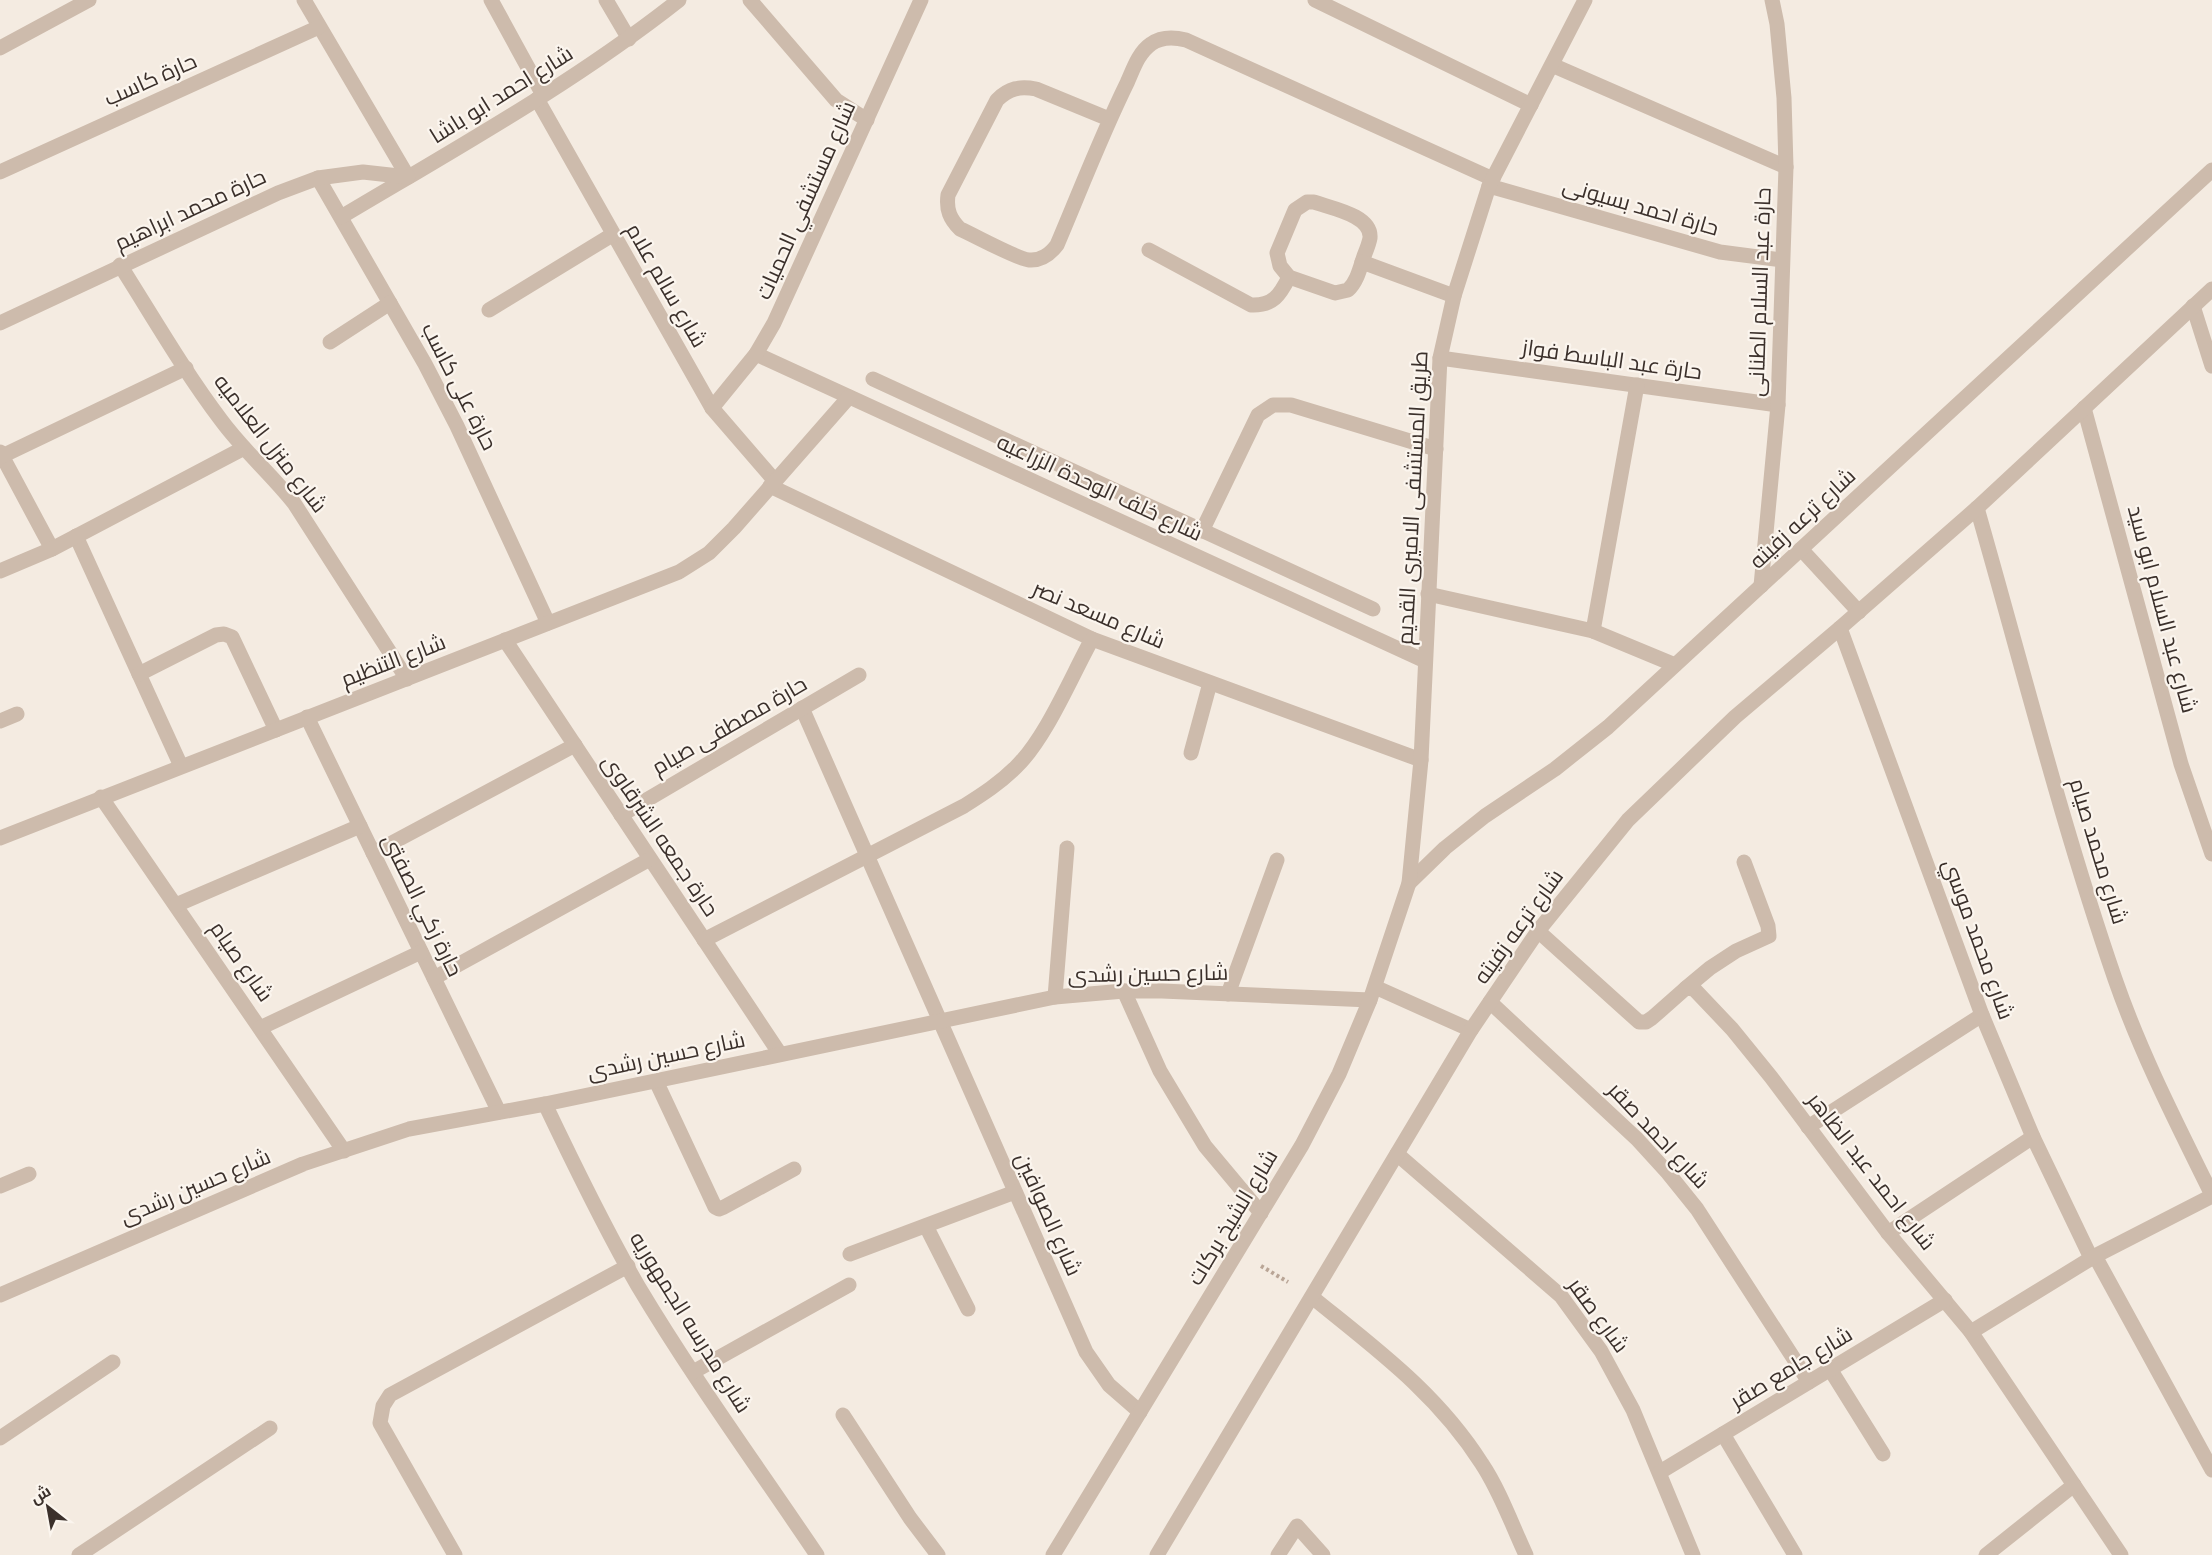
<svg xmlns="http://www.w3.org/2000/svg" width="2212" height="1555" font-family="'Exo 2',Cairo,sans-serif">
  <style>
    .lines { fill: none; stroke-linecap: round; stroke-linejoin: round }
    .path { stroke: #b9a596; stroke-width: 4; stroke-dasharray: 3 3; stroke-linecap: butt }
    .minor { stroke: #cdbbac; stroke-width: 15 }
    .labels { text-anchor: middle; stroke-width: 4.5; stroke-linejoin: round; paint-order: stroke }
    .street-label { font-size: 22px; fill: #3b302b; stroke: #fbf5ee }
  </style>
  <rect width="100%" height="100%" fill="#f4ebe1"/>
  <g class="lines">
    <path class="path" d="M1261,1266L1288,1282"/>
    <g class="minor">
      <path d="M304,0L408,177"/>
      <path d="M491,0L543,95"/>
      <path d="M606,0L629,39"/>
      <path d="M750,0L836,100L867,120"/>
      <path d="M1315,0L1531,105"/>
      <path d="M0,48L89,0"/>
      <path d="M1552,65L1786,167"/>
      <path d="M537,99L712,408L775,481"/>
      <path d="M1109,119L1036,89C1020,86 1009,88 997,100L948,195C946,210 950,219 960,229C974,235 1017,259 1029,260C1042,261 1050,254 1057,245C1080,191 1101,136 1127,83C1133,70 1138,53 1151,44C1162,36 1174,37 1186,40L1493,179"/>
      <path d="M0,172L319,27"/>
      <path d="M318,178L425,364L457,426L548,623"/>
      <path d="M1489,186L1720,252L1782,260"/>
      <path d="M1307,202H1314C1330,208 1372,215 1370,238C1369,244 1366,251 1364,256C1360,268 1357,282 1348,290L1335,293L1289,277L1280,266L1277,253L1295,210Z"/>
      <path d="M341,217C455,149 574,83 679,0"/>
      <path d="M1149,250L1251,305C1273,306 1280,295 1289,277"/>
      <path d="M1362,262L1454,296"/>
      <path d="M120,265C153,317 184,371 221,420C243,450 271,474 294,503L407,679"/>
      <path d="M2193,306L2212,366"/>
      <path d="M489,310L612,235"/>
      <path d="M0,323L278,193L318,178L363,172L408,177"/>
      <path d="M330,342L390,303"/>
      <path d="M756,354L1425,661"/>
      <path d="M1440,358L1778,405"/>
      <path d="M873,379L1373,609"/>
      <path d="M712,408L756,354L774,323L921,0"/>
      <path d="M2084,408L2181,764L2212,854"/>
      <path d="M0,452L52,549"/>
      <path d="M0,457L186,368"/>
      <path d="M770,486L1092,639L1421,760"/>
      <path d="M1977,508C2022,665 2062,825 2115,979C2141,1054 2177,1124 2212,1195"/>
      <path d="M1202,531L1258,415L1273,405H1291L1436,449"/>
      <path d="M76,536L181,766"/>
      <path d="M1801,549L1859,612"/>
      <path d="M0,571L52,549L244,448"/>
      <path d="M1761,586L1778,405L1786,167L1784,98L1777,24L1772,0"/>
      <path d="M1428,594L1593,631L1675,665"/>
      <path d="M1840,628L1982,1015L2033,1137L2091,1258"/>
      <path d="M1593,631L1637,385"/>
      <path d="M505,640L780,1054"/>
      <path d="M139,674L216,635L224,634L232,637L276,730"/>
      <path d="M802,708L1086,1352L1109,1385L1140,1412"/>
      <path d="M307,717L499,1112"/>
      <path d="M0,721L17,714"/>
      <path d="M1191,753L1210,683"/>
      <path d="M101,797L344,1151"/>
      <path d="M621,815L859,675"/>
      <path d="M0,838L679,572L709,553L734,528L849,397"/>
      <path d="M373,853L575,745"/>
      <path d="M1409,883L1445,848L1485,816L1555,769L1608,727L2212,170"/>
      <path d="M176,905L360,826"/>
      <path d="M1538,931L1639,1022H1646L1652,1018L1686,988L1694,989L1732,1029L1771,1077L1888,1233L1971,1332L2121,1555"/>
      <path d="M704,940L964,806C983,794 1000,783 1016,767C1046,738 1071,677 1092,639"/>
      <path d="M434,978L650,859"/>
      <path d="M1375,987L1471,1030"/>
      <path d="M1686,988L1710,968L1736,951L1769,936L1768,926L1744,862"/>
      <path d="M1124,991L1160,1071L1205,1146L1261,1213"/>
      <path d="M1228,994L1277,860"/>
      <path d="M1055,997L1067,848"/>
      <path d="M1490,1002L1637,1139L1668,1173L1697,1209L1809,1382"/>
      <path d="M260,1028L421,952"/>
      <path d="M656,1081L715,1207L719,1209L724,1207L794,1169"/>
      <path d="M545,1104C574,1165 604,1227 638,1286C693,1378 757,1466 817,1555"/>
      <path d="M1808,1127L1982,1015"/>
      <path d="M1397,1154L1561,1296L1601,1351L1633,1410L1693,1555"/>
      <path d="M0,1186L29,1174"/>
      <path d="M926,1226L968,1309"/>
      <path d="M1888,1233L2033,1137"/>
      <path d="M850,1254L1015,1192"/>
      <path d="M2095,1256L2212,1470"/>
      <path d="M0,1295L303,1164L409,1129L545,1104L1055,997L1124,991H1162L1370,1000"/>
      <path d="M1312,1297C1376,1349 1437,1393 1482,1464C1500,1491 1512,1525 1526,1555"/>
      <path d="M1971,1332L2095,1256L2212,1196"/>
      <path d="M1830,1369L1883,1454"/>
      <path d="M693,1372L849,1285"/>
      <path d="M843,1415L910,1518L938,1555"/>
      <path d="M1723,1434L1795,1555"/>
      <path d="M0,1438L113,1362"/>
      <path d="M1660,1472L1945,1300"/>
      <path d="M79,1555L270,1428"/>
      <path d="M455,1555L380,1423L383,1406L390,1395L628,1266"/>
      <path d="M1053,1555L1302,1145L1339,1074L1370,1000L1409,883L1421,760L1440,358L1454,296L1489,186L1585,0"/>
      <path d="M1157,1555L1471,1030L1538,931L1628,820L1735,717L1840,628L1977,508L2212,289"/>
      <path d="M1278,1555L1297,1526L1323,1555"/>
      <path d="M1986,1555L2074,1485"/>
    </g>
  </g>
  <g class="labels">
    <g class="street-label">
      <text transform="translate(150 79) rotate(-24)" y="8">حارة كاسب</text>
      <text transform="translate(501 94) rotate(-32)" y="8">شارع احمد ابو باشا</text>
      <text transform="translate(805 200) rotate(-66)" y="8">شارع مستشفي الحميات</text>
      <text transform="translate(1641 206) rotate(16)" y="8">حارة احمد بسيونى</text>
      <text transform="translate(190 209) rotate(-25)" y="8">حارة محمد ابراهيم</text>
      <text transform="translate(667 285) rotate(60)" y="8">شارع سالم علام</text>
      <text transform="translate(1759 292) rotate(-88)" y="8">حارة عبد السلام الطنانى</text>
      <text transform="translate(1612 359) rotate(8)" y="8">حارة عبد الباسط فواز</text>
      <text transform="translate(460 386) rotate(63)" y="8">حارة على كاسب</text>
      <text transform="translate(271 443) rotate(52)" y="8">شارع منزل العلاميه</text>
      <text transform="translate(1100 487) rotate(25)" y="8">شارع خلف الوحدة الزراعيه</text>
      <text transform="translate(1412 498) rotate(-87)" y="8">طريق المستشفى الاميرى القديم</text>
      <text transform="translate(1802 518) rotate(-43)" y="8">شارع ترعه زفيته</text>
      <text transform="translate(2163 609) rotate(75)" y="8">شارع عبد السلام ابو سيد</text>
      <text transform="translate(1099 614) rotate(23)" y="8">شارع مسعد نصر</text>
      <text transform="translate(393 660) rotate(-21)" y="8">شارع التنظيم</text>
      <text transform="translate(729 725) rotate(-30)" y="8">حارة مصطفى صيام</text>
      <text transform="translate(661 835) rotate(56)" y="8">حارة جمعه الشرقاوى</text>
      <text transform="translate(2099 851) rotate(73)" y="8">شارع محمد صيام</text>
      <text transform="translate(423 905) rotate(64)" y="8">حارة زكي الصفتى</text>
      <text transform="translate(1518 926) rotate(-54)" y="8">شارع ترعه زفيته</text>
      <text transform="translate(1979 939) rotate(70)" y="8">شارع محمد موسي</text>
      <text transform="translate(242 961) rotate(55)" y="8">شارع صيام</text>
      <text transform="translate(1148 973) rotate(-1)" y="8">شارع حسين رشدى</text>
      <text transform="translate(666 1055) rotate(-12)" y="8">شارع حسين رشدى</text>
      <text transform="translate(1659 1135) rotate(47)" y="8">شارع احمد صقر</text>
      <text transform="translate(1872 1171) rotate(52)" y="8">شارع احمد عبد الظاهر</text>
      <text transform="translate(195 1186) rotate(-23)" y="8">شارع حسين رشدى</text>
      <text transform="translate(1049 1214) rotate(66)" y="8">شارع الصوافين</text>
      <text transform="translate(1232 1217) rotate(-59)" y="8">شارع الشيخ بركات</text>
      <text transform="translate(1599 1315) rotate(54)" y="8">شارع صقر</text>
      <text transform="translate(691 1322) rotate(58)" y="8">شارع مدرسه الجمهوريه</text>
      <text transform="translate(1791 1367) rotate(-31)" y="8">شارع جامع صقر</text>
    </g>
  </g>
  <g transform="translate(48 1507) rotate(329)" stroke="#fbf5ee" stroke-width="4.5" paint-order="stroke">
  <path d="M0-4.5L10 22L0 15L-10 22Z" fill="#3b302b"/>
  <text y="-9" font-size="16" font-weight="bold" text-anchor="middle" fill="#3b302b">ش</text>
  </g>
</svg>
